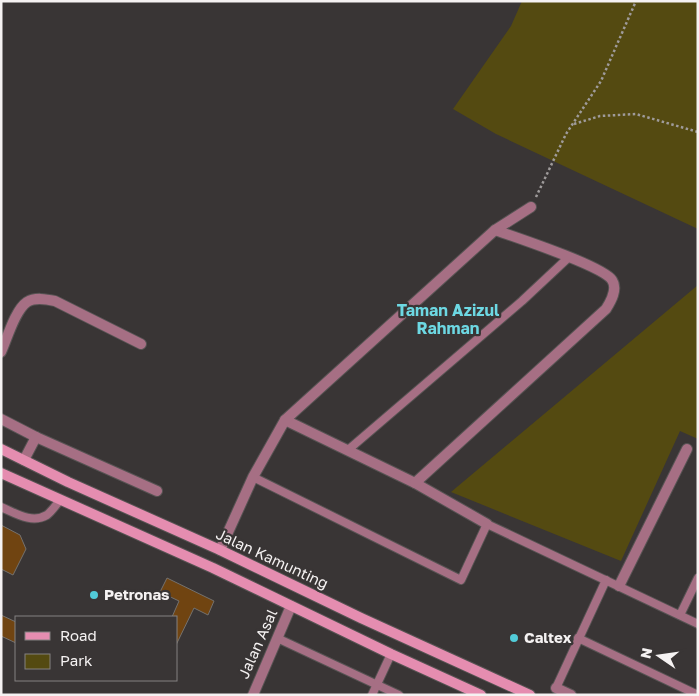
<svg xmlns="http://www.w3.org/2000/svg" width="699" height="696" font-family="'Golos Text',sans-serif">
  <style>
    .green { fill: #544a11 }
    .building { fill: #704411; stroke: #74716e }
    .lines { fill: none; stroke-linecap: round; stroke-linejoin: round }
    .service-casing { stroke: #575353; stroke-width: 10 }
    .minor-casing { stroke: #575353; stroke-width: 12 }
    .secondary-casing { stroke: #575353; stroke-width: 12 }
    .path { stroke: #9f9b9b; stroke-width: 2.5; stroke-dasharray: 2.5 2.5; stroke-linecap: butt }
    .service { stroke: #a66f84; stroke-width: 8 }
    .minor { stroke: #a66f84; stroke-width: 10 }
    .secondary { stroke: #e58db0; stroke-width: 10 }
    .poi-dot { fill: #52cbd8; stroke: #393535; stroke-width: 2 }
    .labels { text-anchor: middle; stroke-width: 4.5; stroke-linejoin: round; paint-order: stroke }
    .street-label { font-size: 15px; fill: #f5f2f2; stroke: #393535 }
    .poi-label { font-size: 15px; font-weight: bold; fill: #f5f2f2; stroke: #393535; text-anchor: start }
    .neighbourhood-label { font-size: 16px; font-weight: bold; fill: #6dd8e3; stroke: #393535 }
  </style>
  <rect width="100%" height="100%" fill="#393535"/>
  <g class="green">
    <path d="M522,1H698V229L496,134L453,109L511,26Z"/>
    <path d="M698,285V439L680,431L621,561L451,492Z"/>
  </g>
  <g class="building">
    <path d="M1,525L20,535L26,549L13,575L1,569Z"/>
    <path d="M167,578L214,601L208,615L194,608L176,645V617H172L179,601L160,592Z"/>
    <path d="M1,615L16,622V643L1,636Z"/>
  </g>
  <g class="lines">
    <defs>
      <g id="service">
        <path d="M348,450L522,301L569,257"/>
        <path d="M253,477L461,580L487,524L698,624"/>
        <path d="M1,507C15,513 32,524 47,515C52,511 56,505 60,500"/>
        <path d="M680,615L698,578"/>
        <path d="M277,638L399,695"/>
        <path d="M578,638L698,695"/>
        <path d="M556,688L606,580"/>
        <path d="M372,695L391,654"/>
      </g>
      <g id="minor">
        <path d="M1,352C7,339 15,310 27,302C35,297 46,299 55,301L141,344"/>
        <path d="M1,419L36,437L157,491"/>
        <path d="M285,420L415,483L487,524"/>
        <path d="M24,460L36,437"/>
        <path d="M415,483L606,309C611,301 618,289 612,280C603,266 515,237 495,230"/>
        <path d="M220,550L253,477L285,420L495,230L531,207"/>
        <path d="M619,586L687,449"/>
        <path d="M556,688L571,695"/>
        <path d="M253,695L291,606"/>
      </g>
      <g id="secondary">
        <path d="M1,449L68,482L220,550L361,618L530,695"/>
        <path d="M1,473L213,568L391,654L481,695"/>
      </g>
    </defs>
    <use href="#service" class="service-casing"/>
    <use href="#minor" class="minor-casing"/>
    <use href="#secondary" class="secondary-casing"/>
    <g class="path">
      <path d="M574,124L600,116L636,114L698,132"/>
      <path d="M536,197L566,134L601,81L636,1"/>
    </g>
    <use href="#service" class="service"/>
    <use href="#minor" class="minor"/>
    <use href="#secondary" class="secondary"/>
  </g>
  <g class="poi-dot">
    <circle cx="94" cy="595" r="5"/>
    <circle cx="514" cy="638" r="5"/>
  </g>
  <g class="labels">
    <g class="street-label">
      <text transform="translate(272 559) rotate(25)" y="5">Jalan Kamunting</text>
      <text transform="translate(258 644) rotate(-66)" y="5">Jalan Asal</text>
    </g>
    <g class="poi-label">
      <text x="104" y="600">Petronas</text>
      <text x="524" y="643">Caltex</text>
    </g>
    <g class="neighbourhood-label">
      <text x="448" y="316">Taman Azizul<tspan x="448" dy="18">Rahman</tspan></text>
    </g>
  </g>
  <rect width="699" height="696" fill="none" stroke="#f5f2f2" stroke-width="5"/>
  <rect x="15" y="616" width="162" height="65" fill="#393535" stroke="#848181"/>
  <rect x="25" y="632" width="25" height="8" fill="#e58db0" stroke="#848181"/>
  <text x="60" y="641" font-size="15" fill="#f5f2f2">Road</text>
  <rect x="25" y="654" width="25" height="15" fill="#544a11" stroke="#848181"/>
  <text x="60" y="666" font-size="15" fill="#f5f2f2">Park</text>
  <g transform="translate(659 656) rotate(283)" stroke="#393535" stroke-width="4" paint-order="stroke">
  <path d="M0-4L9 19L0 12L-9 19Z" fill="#f5f2f2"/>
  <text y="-8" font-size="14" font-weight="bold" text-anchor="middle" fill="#f5f2f2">N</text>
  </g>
</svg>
